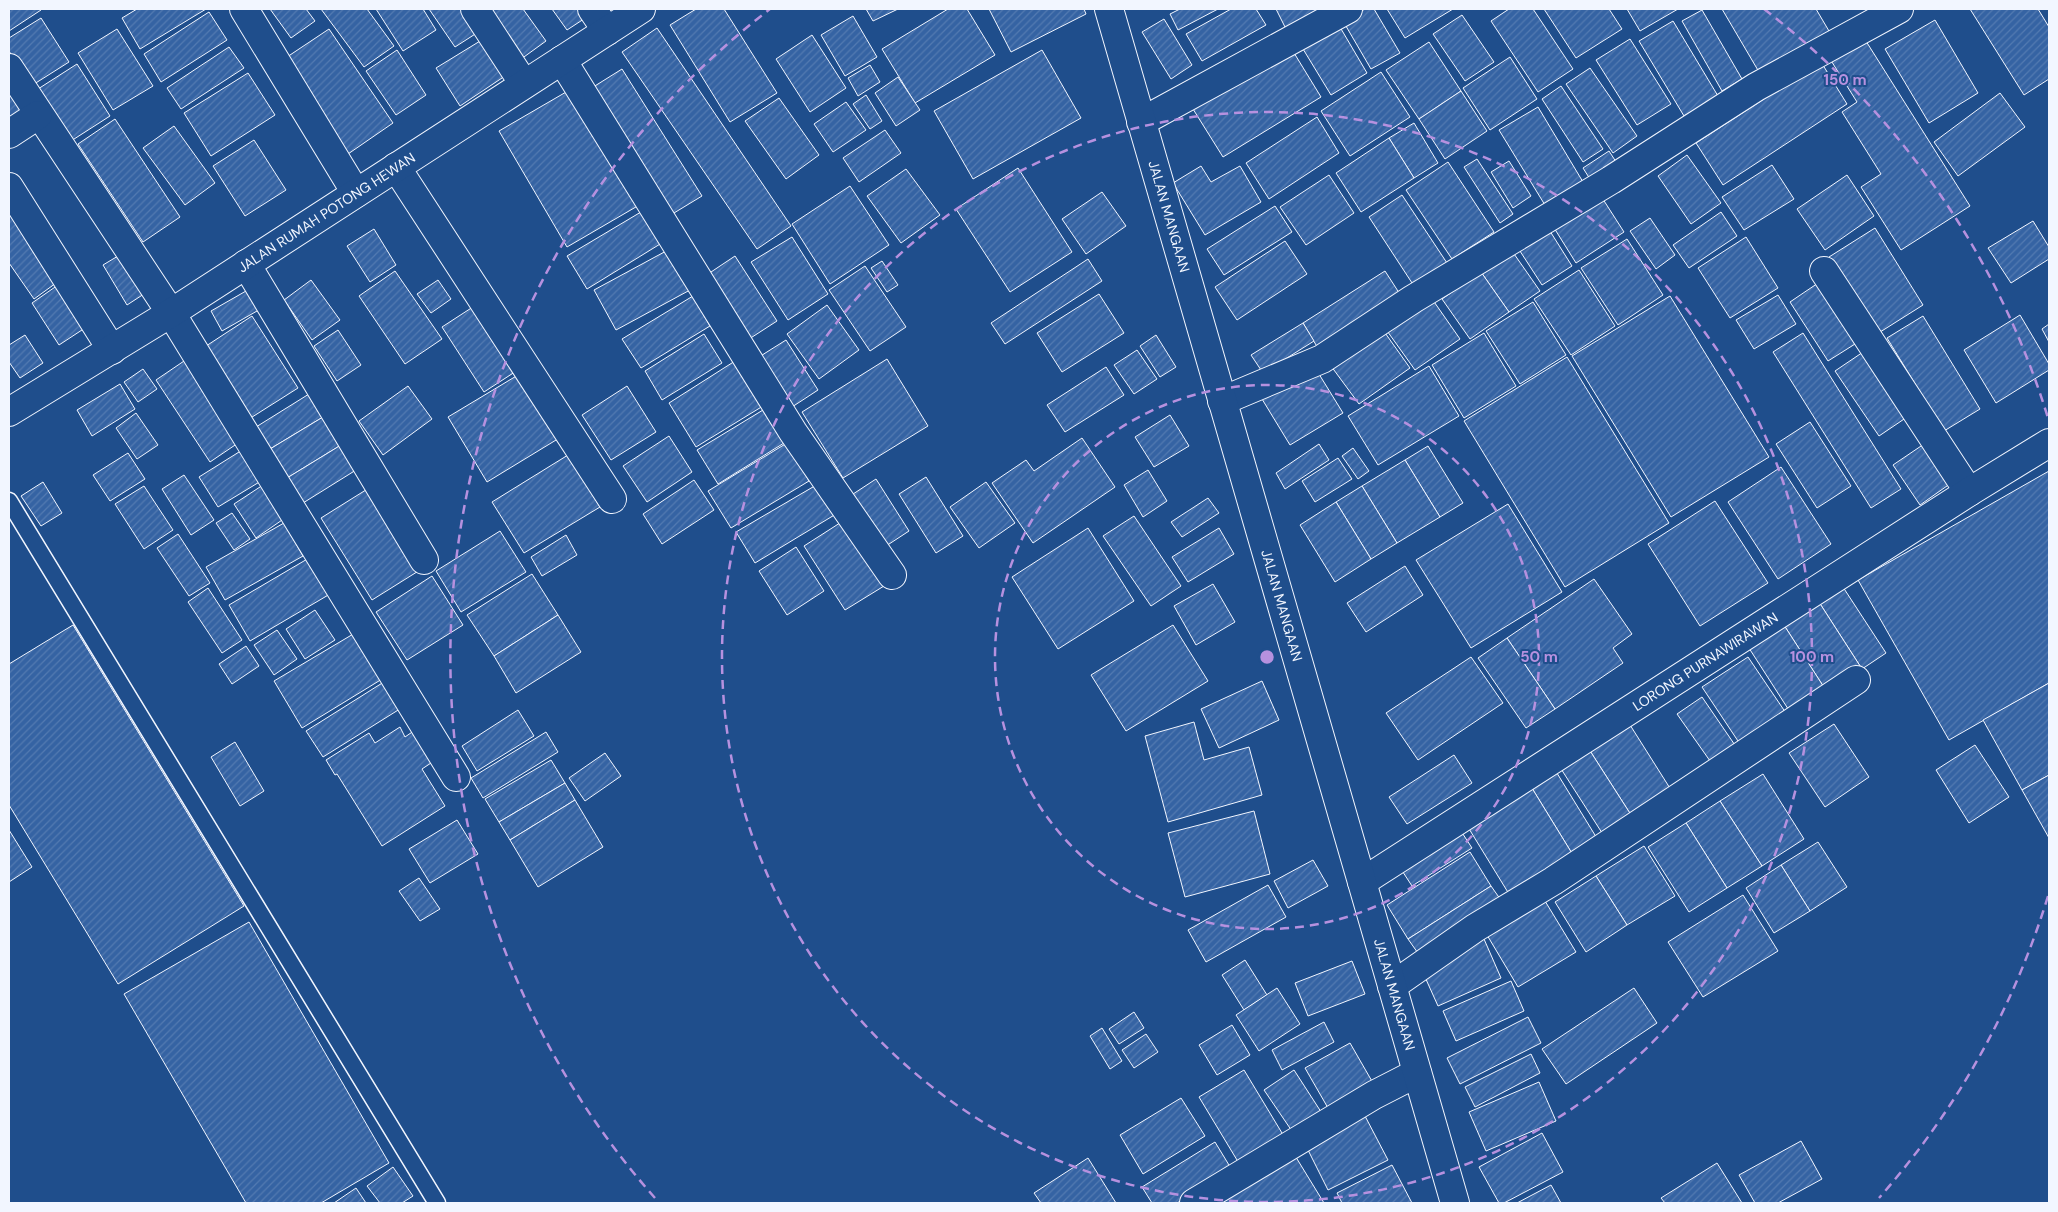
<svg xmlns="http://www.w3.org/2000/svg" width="2058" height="1212" font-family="'DM Sans',sans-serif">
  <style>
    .building { fill: url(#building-hatch); stroke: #f2f6ff }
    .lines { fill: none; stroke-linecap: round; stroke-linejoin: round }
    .service-casing { stroke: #f2f6ff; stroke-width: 19 }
    .minor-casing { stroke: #f2f6ff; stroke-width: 30 }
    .tertiary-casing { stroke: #f2f6ff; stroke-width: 30 }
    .service { stroke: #1f4e8c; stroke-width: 16 }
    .minor { stroke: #1f4e8c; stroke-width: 28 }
    .tertiary { stroke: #1f4e8c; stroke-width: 28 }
    .ring { fill: none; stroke: #b691df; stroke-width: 2.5; stroke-dasharray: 9 6 }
    .labels { text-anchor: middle; stroke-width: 4; stroke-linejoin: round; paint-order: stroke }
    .street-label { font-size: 14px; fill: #f2f6ff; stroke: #1f4e8c }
    .centre { fill: #b691df; stroke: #1f4e8c; stroke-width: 2.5 }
    .ring-label { font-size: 15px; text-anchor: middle; font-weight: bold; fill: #b691df; stroke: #1f4e8c; stroke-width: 4; stroke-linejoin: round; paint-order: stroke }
  </style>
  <defs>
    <pattern id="building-hatch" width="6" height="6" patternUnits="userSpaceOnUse" patternTransform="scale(1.25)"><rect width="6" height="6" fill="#3563a3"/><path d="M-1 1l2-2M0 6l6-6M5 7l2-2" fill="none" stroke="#537ab1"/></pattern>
  </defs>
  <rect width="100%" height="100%" fill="#1f4e8c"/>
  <g class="building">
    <path d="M9,9H41V10L9,31Z"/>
    <path d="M137,9H206L140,49L122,18Z"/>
    <path d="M270,9H306L315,21L291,38Z"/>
    <path d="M321,9H367L394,46L364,67Z"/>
    <path d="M376,9H423L436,30L403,51Z"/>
    <path d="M429,9H469L483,29L455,47Z"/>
    <path d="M489,9H523L546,41L517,62Z"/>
    <path d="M552,9H586L590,15L567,30Z"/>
    <path d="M696,9H724L777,93L730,122L670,25Z"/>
    <path d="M866,9H898L873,21Z"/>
    <path d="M948,9H967L995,55L915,103L882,49Z"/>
    <path d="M989,9H1084L1086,14L1011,52Z"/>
    <path d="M1180,9H1218L1178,30L1170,14Z"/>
    <path d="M1231,9H1256L1266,25L1202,61L1186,34Z"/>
    <path d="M1276,9H1330L1287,31Z"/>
    <path d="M1365,9H1374L1400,53L1371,69L1343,21Z"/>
    <path d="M1387,9H1453L1405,38Z"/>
    <path d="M1509,9H1533L1573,69L1538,92L1491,21Z"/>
    <path d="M1544,9H1609L1622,29L1576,58Z"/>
    <path d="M1627,9H1678L1640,31Z"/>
    <path d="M1722,9H1816L1829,31L1759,72Z"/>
    <path d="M1970,9H2038L2049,27V79L2024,95Z"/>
    <path d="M1702,10L1742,79L1722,91L1682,21Z"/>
    <path d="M209,12L227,40L161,82L144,54Z"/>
    <path d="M1462,15L1494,62L1465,81L1433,34Z"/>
    <path d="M853,16L877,57L845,76L821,35Z"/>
    <path d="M41,18L69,62L31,86L9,51V38Z"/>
    <path d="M1164,19L1192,65L1171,79L1142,32Z"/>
    <path d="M1935,20L1978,93L1929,123L1885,49Z"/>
    <path d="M1673,21L1718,96L1684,116L1639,41Z"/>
    <path d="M1337,22L1367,73L1331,95L1300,44Z"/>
    <path d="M657,28L791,226L757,249L622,52Z"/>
    <path d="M117,29L153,86L113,110L78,53Z"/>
    <path d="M329,29L393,123L348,154L284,59Z"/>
    <path d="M812,35L846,88L810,112L776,59Z"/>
    <path d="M485,38L508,74L460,106L436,68Z"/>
    <path d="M1864,38L1970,206L1901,250L1861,187L1881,174L1842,112L1857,102L1830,59Z"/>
    <path d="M1630,39L1671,104L1637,125L1596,60Z"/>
    <path d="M1429,42L1461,91L1419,119L1386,70Z"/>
    <path d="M229,47L244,68L181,109L167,88Z"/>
    <path d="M1291,48L1321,97L1223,157L1193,109Z"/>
    <path d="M397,50L426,95L396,115L366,71Z"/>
    <path d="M1042,50L1081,118L973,179L934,111Z"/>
    <path d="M1510,57L1537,99L1490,130L1463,88Z"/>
    <path d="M1821,62L1847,104L1723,185L1696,143Z"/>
    <path d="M77,64L110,116L71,141L38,89Z"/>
    <path d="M870,65L880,82L858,96L848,78Z"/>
    <path d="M1590,68L1637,136L1613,153L1566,84Z"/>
    <path d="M622,69L702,196L669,216L590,89Z"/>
    <path d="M1381,72L1410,117L1350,156L1321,111Z"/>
    <path d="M248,73L275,115L211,156L184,113Z"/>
    <path d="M898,77L920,110L896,126L875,93Z"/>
    <path d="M1561,86L1603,149L1583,162L1542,99Z"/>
    <path d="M573,88L641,204L567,247L499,131Z"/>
    <path d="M17,91L31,112L9,127V96Z"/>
    <path d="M1461,91L1487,131L1445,159L1419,119Z"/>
    <path d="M2000,93L2025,127L1958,176L1934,142Z"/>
    <path d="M866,95L882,121L870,129L853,104Z"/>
    <path d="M779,98L819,155L786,179L745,121Z"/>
    <path d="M846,102L866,130L833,152L814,124Z"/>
    <path d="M1538,107L1586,187L1548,210L1499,130Z"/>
    <path d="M1317,117L1339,153L1269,199L1246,163Z"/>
    <path d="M115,119L180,217L143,242L78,144Z"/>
    <path d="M1414,123L1438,163L1414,178L1389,138Z"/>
    <path d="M174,126L215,183L185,205L143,148Z"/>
    <path d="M885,130L901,153L859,182L843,158Z"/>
    <path d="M1389,138L1414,178L1361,212L1336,173Z"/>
    <path d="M254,140L286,190L245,216L213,166Z"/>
    <path d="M1609,151L1622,171L1595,187L1583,168Z"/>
    <path d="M1687,155L1721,203L1691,224L1658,176Z"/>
    <path d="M1477,159L1513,214L1500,223L1464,167Z"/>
    <path d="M1509,161L1531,196L1513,208L1491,172Z"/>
    <path d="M1448,162L1494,232L1452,259L1406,190Z"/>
    <path d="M1772,165L1794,199L1744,230L1722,197Z"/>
    <path d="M1201,166L1211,182L1240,166L1261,202L1205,235L1173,183Z"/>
    <path d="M1018,168L1072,252L1010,292L956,209Z"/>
    <path d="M906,169L940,215L901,243L867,196Z"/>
    <path d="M1329,175L1354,213L1306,245L1280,207Z"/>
    <path d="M1847,175L1874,216L1825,250L1797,209Z"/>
    <path d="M850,186L889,245L830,284L792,224Z"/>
    <path d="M1102,192L1126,226L1086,254L1062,219Z"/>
    <path d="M1599,193L1624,232L1576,263L1551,223Z"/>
    <path d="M1402,195L1447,263L1414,286L1369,217Z"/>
    <path d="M9,199L63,278L34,299L9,263Z"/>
    <path d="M1275,206L1292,232L1224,275L1207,249Z"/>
    <path d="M646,209L665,241L587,289L567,256Z"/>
    <path d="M1721,212L1737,236L1689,268L1673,245Z"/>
    <path d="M1650,218L1675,255L1656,269L1630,231Z"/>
    <path d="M2033,221L2049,247V259L2011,283L1988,248Z"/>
    <path d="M1548,228L1572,266L1542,285L1518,248Z"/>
    <path d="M1875,228L1923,305L1877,334L1829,257Z"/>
    <path d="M374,229L396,265L370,282L347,246Z"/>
    <path d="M792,237L828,294L788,320L751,262Z"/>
    <path d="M1746,237L1778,288L1730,318L1698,268Z"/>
    <path d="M1627,239L1663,295L1618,325L1581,268Z"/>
    <path d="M1285,241L1307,274L1237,320L1215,287Z"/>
    <path d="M668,250L690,290L616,330L594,290Z"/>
    <path d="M1512,251L1540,291L1509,312L1481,272Z"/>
    <path d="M123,253L147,292L127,305L103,265Z"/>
    <path d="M735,256L777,321L746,341L705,276Z"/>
    <path d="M1088,259L1102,281L1005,344L991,323Z"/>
    <path d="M882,261L898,285L887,292L871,268Z"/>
    <path d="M865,266L906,327L870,351L829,290Z"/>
    <path d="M1579,270L1615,326L1571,355L1534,299Z"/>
    <path d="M395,271L442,339L405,364L359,296Z"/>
    <path d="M1385,271L1405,302L1322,355L1303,323Z"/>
    <path d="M1481,272L1509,312L1470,339L1442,299Z"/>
    <path d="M1824,279L1863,339L1828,361L1790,302Z"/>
    <path d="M311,280L340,320L312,340L284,300Z"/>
    <path d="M438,280L451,299L431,313L417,294Z"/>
    <path d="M58,285L85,328L59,345L32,303Z"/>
    <path d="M253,287L264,307L222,331L211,311Z"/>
    <path d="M1099,294L1124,333L1062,372L1037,333Z"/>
    <path d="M1778,295L1796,324L1754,349L1736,320Z"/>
    <path d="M693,296L710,326L641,368L622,339Z"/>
    <path d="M1430,296L1460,339L1415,370L1385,328Z"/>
    <path d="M1670,296L1769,457L1671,517L1572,356Z"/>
    <path d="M1533,302L1566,355L1520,384L1486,331Z"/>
    <path d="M479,303L521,368L484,392L442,327Z"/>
    <path d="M827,305L859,350L819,379L787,334Z"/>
    <path d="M2020,315L2049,364V370L1996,403L1964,350Z"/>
    <path d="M252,316L298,388L249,419L203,348Z"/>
    <path d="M1923,316L1980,409L1944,431L1887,338Z"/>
    <path d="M1303,323L1314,341L1263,373L1251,355Z"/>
    <path d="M2049,324V342L2042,329Z"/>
    <path d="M338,330L361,365L337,381L314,346Z"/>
    <path d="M1383,330L1410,368L1359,404L1331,366Z"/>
    <path d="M1484,333L1516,386L1464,418L1432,365Z"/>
    <path d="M1803,333L1901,489L1871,508L1773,352Z"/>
    <path d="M704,334L722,363L662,400L645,371Z"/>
    <path d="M25,335L43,363L20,378L9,362V345Z"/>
    <path d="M1156,335L1176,367L1160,377L1140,346Z"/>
    <path d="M786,340L818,390L792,407L759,357Z"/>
    <path d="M1869,348L1913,413L1879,436L1835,371Z"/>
    <path d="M1137,350L1157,379L1134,394L1114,365Z"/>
    <path d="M1567,357L1669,523L1565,587L1464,421Z"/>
    <path d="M187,359L241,441L210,462L156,380Z"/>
    <path d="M887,359L928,426L843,478L802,412Z"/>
    <path d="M735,361L763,406L696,447L669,403Z"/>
    <path d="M1314,366L1343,413L1290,445L1262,399Z"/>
    <path d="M1429,366L1459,416L1378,465L1348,416Z"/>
    <path d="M1106,367L1124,395L1065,432L1047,405Z"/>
    <path d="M143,369L157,389L138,402L124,382Z"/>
    <path d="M523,372L561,437L487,482L448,417Z"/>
    <path d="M120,384L135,409L92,436L77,410Z"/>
    <path d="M408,386L432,419L383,455L359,421Z"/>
    <path d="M627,386L656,432L611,460L582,415Z"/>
    <path d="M309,394L323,417L270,449L256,427Z"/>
    <path d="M763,410L784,443L718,484L697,450Z"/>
    <path d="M136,413L158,445L137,459L116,428Z"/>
    <path d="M1170,415L1189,446L1154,467L1135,437Z"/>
    <path d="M323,417L341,445L287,478L270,449Z"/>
    <path d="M1810,422L1851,486L1817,508L1776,444Z"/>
    <path d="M669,436L692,472L647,502L623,466Z"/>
    <path d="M1082,438L1115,487L1033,543L992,483L1026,460L1034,471Z"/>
    <path d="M1927,442L1954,481L1920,505L1893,465Z"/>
    <path d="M787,443L809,481L731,528L708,491Z"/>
    <path d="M1319,444L1329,460L1285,489L1276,473Z"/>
    <path d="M341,445L356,470L303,503L287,478Z"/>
    <path d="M1428,446L1463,503L1440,517L1405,460Z"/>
    <path d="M247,447L266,478L218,507L199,477Z"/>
    <path d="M1353,448L1369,471L1358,479L1342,456Z"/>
    <path d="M128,453L145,479L110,501L93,475Z"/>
    <path d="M568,455L600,507L524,553L492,502Z"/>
    <path d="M1338,458L1352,479L1315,502L1302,481Z"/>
    <path d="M1405,460L1440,517L1397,543L1362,486Z"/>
    <path d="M1781,467L1831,544L1778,579L1728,502Z"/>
    <path d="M1148,470L1167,501L1143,517L1124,485Z"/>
    <path d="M2049,471V683L1949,740L1858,580Z"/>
    <path d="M184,475L214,520L191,535L162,489Z"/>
    <path d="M926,477L963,536L936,553L899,494Z"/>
    <path d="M876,479L909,531L883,548L850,496Z"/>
    <path d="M694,480L714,510L662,544L643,514Z"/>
    <path d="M43,482L62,513L41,526L21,496Z"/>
    <path d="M986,482L1015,523L979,548L950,507Z"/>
    <path d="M818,484L836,514L755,563L736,532Z"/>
    <path d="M263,485L285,518L256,538L234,504Z"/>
    <path d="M144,486L173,530L144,549L115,504Z"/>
    <path d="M1362,486L1397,543L1371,559L1336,502Z"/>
    <path d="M369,488L420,570L372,600L321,518Z"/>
    <path d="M1208,498L1219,513L1182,537L1171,522Z"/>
    <path d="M1715,501L1768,583L1700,626L1648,544Z"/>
    <path d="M1336,502L1371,559L1335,582L1300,525Z"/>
    <path d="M1508,504L1562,592L1471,648L1416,560Z"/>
    <path d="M232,513L250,539L234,550L216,523Z"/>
    <path d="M1134,516L1181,586L1151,606L1103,536Z"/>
    <path d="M843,521L884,586L845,610L804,546Z"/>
    <path d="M284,523L303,556L225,600L206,567Z"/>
    <path d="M1088,528L1134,601L1058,649L1012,577Z"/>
    <path d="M1219,528L1234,554L1188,582L1172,557Z"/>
    <path d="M500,531L526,572L461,612L436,571Z"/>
    <path d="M178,534L210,583L189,596L157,548Z"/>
    <path d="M566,535L577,555L542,576L531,557Z"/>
    <path d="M796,547L824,591L787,615L759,571Z"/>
    <path d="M309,558L330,594L250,641L229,605Z"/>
    <path d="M1405,566L1423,595L1366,632L1347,603Z"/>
    <path d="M532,574L558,615L494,656L467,615Z"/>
    <path d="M432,576L463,625L407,660L376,612Z"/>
    <path d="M1594,579L1632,634L1613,648L1623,663L1555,709L1507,638Z"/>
    <path d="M1213,584L1235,622L1196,645L1174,606Z"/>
    <path d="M1841,584L1886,653L1862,669L1817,599Z"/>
    <path d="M208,588L242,640L222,653L188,602Z"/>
    <path d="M1817,599L1862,669L1827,692L1782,622Z"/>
    <path d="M315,610L335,640L305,659L286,629Z"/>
    <path d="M558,615L581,652L516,693L494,656Z"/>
    <path d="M1782,622L1827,692L1792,715L1747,645Z"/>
    <path d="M73,625L244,906L118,984L9,805V664Z"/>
    <path d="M1173,625L1208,681L1126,731L1091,675Z"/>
    <path d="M277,630L297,659L274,675L254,645Z"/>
    <path d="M360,630L387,676L302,728L274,681Z"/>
    <path d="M1507,638L1555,709L1526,728L1478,658Z"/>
    <path d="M246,646L259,666L232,684L219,664Z"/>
    <path d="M1471,657L1503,703L1418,760L1386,713Z"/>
    <path d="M1748,657L1790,719L1744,750L1702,687Z"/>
    <path d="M387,680L403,707L323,757L306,731Z"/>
    <path d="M1262,681L1279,720L1219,748L1201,709Z"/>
    <path d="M2049,683V775L2022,790L1983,720Z"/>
    <path d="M1702,697L1739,751L1715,768L1677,714Z"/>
    <path d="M518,710L534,736L477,771L462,746Z"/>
    <path d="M1625,717L1673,793L1633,818L1585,743Z"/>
    <path d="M1194,722L1204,760L1249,747L1262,795L1168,822L1145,736Z"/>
    <path d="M1834,724L1869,777L1825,807L1789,753Z"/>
    <path d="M400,727L405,737L418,728L437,759L422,769L445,806L382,846L337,774L335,775L326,760L369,733L375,743Z"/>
    <path d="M546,732L558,752L483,798L471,778Z"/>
    <path d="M235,742L264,791L240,806L211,757Z"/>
    <path d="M1585,743L1633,818L1604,836L1556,761Z"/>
    <path d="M1975,745L2009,797L1969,823L1936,770Z"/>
    <path d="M605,753L621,776L585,801L569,778Z"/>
    <path d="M1454,755L1472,783L1407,824L1389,797Z"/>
    <path d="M551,760L565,783L499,822L485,799Z"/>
    <path d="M1552,765L1598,840L1573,855L1527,780Z"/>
    <path d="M1763,774L1804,839L1762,866L1720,801Z"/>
    <path d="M2049,775V838L2022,790Z"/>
    <path d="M1527,780L1573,855L1509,894L1463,819Z"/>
    <path d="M565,783L575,800L510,840L499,822Z"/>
    <path d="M575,800L603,847L538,887L510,840Z"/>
    <path d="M1720,801L1762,866L1727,888L1686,823Z"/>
    <path d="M1254,811L1270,874L1185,897L1168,833Z"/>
    <path d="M457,820L478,854L430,883L409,849Z"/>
    <path d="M1686,823L1727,888L1689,912L1648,847Z"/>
    <path d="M1457,825L1472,848L1412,886L1397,863Z"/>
    <path d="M9,830L32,867L9,882Z"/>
    <path d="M1818,842L1847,887L1810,911L1781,865Z"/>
    <path d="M1644,846L1675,896L1627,925L1596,876Z"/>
    <path d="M1470,852L1491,886L1408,939L1387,905Z"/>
    <path d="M1313,860L1328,886L1288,908L1274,881Z"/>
    <path d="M1781,865L1810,911L1774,933L1746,888Z"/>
    <path d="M1596,876L1627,925L1586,952L1555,902Z"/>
    <path d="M419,878L440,909L420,921L399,891Z"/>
    <path d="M1268,885L1286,917L1206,962L1188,930Z"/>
    <path d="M1491,886L1503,903L1420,956L1408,939Z"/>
    <path d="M1743,895L1778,951L1703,997L1668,942Z"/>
    <path d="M1545,901L1576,952L1518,987L1487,935Z"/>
    <path d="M249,922L389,1163L321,1203H246L124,994Z"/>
    <path d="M1484,939L1501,978L1438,1006L1420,966Z"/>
    <path d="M1245,960L1267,995L1244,1010L1222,975Z"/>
    <path d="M1352,961L1365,994L1308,1016L1295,983Z"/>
    <path d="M1511,981L1524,1011L1456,1041L1443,1011Z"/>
    <path d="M1277,988L1300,1024L1259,1051L1236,1015Z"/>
    <path d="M1634,988L1657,1023L1566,1084L1542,1049Z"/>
    <path d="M1134,1012L1144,1028L1119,1044L1109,1029Z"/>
    <path d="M1528,1017L1541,1043L1460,1084L1447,1058Z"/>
    <path d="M1324,1022L1334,1042L1282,1070L1272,1050Z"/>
    <path d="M1232,1025L1250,1055L1217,1075L1199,1045Z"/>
    <path d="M1102,1028L1122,1061L1110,1069L1090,1036Z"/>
    <path d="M1146,1034L1158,1052L1134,1068L1122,1050Z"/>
    <path d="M1350,1043L1373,1083L1328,1108L1305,1068Z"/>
    <path d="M1531,1054L1540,1073L1475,1107L1465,1087Z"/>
    <path d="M1244,1070L1285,1138L1240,1165L1199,1097Z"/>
    <path d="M1294,1070L1325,1118L1296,1137L1264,1090Z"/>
    <path d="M1539,1082L1556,1121L1486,1151L1469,1112Z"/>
    <path d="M1181,1098L1205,1136L1143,1174L1120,1135Z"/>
    <path d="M1365,1116L1388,1160L1328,1190L1306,1146Z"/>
    <path d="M1542,1133L1563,1172L1504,1203H1499L1479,1167Z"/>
    <path d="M1801,1141L1822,1179L1778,1203H1755L1739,1175Z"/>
    <path d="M1215,1142L1232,1170L1177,1203H1152L1142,1187Z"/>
    <path d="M1294,1154L1324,1203H1222L1220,1201Z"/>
    <path d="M1088,1158L1116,1203H1041L1034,1193Z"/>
    <path d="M1717,1163L1742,1203H1665L1661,1198Z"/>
    <path d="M1392,1165L1412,1203H1342L1337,1193Z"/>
    <path d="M393,1167L413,1196L402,1203H380L367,1186Z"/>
    <path d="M1551,1185L1561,1203H1517Z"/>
    <path d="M356,1188L366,1203H334Z"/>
  </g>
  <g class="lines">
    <defs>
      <path id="service" d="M9,501L437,1203"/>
      <g id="minor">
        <path d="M244,9L356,193"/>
        <path d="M475,9L524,84"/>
        <path d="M592,9L607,31"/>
        <path d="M562,60L793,432L892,575"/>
        <path d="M9,68L171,313L456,777"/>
        <path d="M1141,122L1348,9"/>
        <path d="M9,134L38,115"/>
        <path d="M396,167L612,499"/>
        <path d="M9,187L112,350"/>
        <path d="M246,264L424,560"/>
        <path d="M1824,271L1969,492"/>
        <path d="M1222,401L1322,359L1413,299L1611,180L1756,87L1899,9"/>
        <path id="s1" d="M1362,882L1969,492L2049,443"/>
        <path d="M1392,986L1475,928L1553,881L1856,680"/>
        <path d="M1194,1203L1374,1095L1417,1073"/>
      </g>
      <g id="tertiary">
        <path id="s2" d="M1109,9L1455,1203"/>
        <path id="s3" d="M9,412L171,313L641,9"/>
      </g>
    </defs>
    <use href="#service" class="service-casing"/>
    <use href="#minor" class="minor-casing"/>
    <use href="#tertiary" class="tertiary-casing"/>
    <use href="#service" class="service"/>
    <use href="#minor" class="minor"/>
    <use href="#tertiary" class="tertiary"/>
  </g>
  <g class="ring">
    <circle cx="1267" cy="657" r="272"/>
    <circle cx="1267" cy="657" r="545"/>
    <path d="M2048 896A817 817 0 0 1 1879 1198M655 1198A817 817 0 0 1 770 9M1764 9A817 817 0 0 1 2048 418"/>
  </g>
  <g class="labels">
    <g class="street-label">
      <text dy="5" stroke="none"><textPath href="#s3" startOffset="375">JALAN RUMAH POTONG HEWAN</textPath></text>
      <text dy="5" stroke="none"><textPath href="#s2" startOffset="216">JALAN MANGAAN</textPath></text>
      <text dy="5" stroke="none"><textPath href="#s2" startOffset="621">JALAN MANGAAN</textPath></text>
      <text dy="5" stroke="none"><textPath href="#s1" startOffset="408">LORONG PURNAWIRAWAN</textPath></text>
      <text dy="5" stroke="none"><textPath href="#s2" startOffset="1026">JALAN MANGAAN</textPath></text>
    </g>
  </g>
  <circle cx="1267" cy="657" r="8" class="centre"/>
  <g class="ring-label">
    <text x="1845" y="85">150 m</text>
    <text x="1539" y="662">50 m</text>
    <text x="1812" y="662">100 m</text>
  </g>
  <rect width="2058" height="1212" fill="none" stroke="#f2f6ff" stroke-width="20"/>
</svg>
